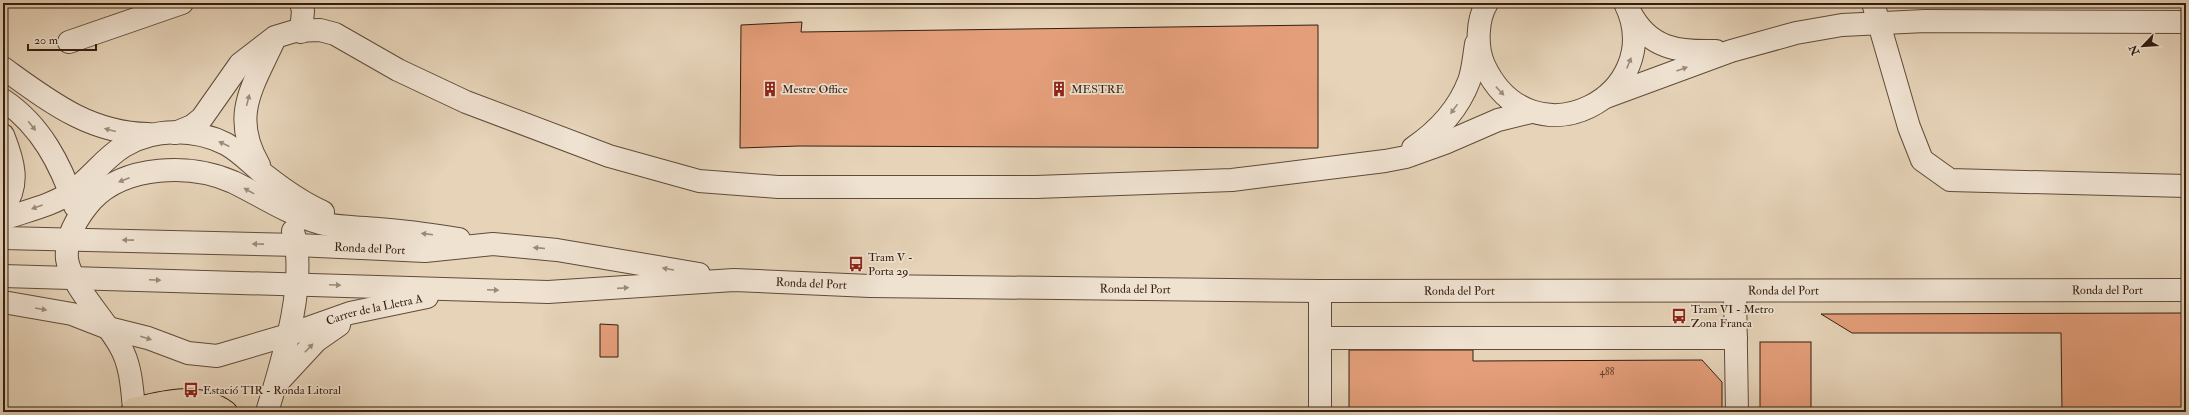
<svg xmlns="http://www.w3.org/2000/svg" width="2189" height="415" font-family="'IM FELL Double Pica',serif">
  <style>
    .building { fill: #e49e7a; stroke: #341e0f }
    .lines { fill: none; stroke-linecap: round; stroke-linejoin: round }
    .minor-casing { stroke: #604b39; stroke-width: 24 }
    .major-casing { stroke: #341e0f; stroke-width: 24 }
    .highway-casing { stroke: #341e0f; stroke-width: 24 }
    .minor { stroke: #efe2d1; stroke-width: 22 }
    .major { stroke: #e6d3b8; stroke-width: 22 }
    .highway { stroke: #e6d3b8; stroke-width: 22 }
    .oneway { fill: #9b8a7a }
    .labels { text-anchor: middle; stroke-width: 3.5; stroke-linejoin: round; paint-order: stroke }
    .number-label { font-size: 10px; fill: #603e2a }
    .poi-label { font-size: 12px; fill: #341e0f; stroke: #efe2d1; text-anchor: start }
    .street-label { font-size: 12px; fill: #341e0f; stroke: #efe2d1 }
  </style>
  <rect width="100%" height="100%" fill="#e6d3b8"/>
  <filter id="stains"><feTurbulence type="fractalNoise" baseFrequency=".005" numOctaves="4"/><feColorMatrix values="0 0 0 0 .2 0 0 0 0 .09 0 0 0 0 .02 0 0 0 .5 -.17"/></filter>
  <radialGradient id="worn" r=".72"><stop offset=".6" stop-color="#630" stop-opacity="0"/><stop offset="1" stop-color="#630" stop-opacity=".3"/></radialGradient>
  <g class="building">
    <path d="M802,22L801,32L1318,25V148L799,146L740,148L741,25Z"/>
    <path d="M2186,313V412H2062L2061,333H1852L1821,314Z"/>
    <path d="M600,324L618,325V357H600Z"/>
    <rect x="1760" y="342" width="51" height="70"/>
    <path d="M1349,350H1473V361L1702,360L1722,382V412H1349Z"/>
  </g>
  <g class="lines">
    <defs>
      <g id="minor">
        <path d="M1487,3C1477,19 1476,47 1484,65C1532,168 1670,94 1625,3"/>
        <path d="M1873,3L1909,127L1922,160L1950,180L2186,186"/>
        <path d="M1630,12C1649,49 1678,52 1716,51"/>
        <path d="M301,32L303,11L301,3"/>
        <path d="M69,42L182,3"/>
        <path d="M3,68C49,101 89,133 148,134"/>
        <path d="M1606,97L1731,51L1796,33L1842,25L1925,21L2186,22"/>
        <path d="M3,100C41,125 61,165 75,206"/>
        <path d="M175,133L192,126L202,118L240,64L275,37L295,31L320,30L335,34L398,70L466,102L609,156L699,181L778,187H1036L1232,180L1385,161L1406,157L1445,143L1498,120L1531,112"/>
        <path d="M3,135C13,160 21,185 3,208"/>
        <path d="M1413,148C1438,131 1458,110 1469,81C1473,70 1474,56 1476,44"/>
        <path d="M259,165C230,116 253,86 274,40"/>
        <path d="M3,219C25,211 52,206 71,192C90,179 104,158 124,146C153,128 195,128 226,144C242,153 252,165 266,176C284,190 302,203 323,212"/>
        <path id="s1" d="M3,238L297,245L425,251L493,244L557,250L699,274"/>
        <path id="s2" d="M3,276L548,292L734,280L870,286L1320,291L2186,290"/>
        <path d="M1735,291L1737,412"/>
        <path id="s3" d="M3,302L72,314L108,328L148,338L188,353L217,356L288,335L350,313L427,297"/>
        <path d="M1320,338H1736"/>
        <path d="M278,382L316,341L339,325"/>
        <path d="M134,409C132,388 131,365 120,346C107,322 70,284 67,259C65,237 78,216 92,200C125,165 191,163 233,182C262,196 288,214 320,223C340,228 359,227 379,229C406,231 433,235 459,239"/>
        <path d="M267,412C282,362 308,282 293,231"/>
        <path d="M1320,412V291"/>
      </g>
      <path id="major" d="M133,412L134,409C163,402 200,392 226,412"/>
      <path id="highway" d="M132,412L134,409"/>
    </defs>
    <use href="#minor" class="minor-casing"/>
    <use href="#major" class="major-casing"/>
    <use href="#highway" class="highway-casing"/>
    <use href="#minor" class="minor"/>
    <use href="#major" class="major"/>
    <use href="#highway" class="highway"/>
  </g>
  <defs><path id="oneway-solid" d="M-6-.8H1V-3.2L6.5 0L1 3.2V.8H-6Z"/></defs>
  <g class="oneway">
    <use href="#oneway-solid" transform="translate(1629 63) rotate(-68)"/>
    <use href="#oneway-solid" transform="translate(1682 69) rotate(-20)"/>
    <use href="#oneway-solid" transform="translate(1500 91) rotate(47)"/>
    <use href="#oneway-solid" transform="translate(248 100) rotate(-76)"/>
    <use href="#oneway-solid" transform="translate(1454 109) rotate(126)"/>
    <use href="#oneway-solid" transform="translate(32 126) rotate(51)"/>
    <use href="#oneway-solid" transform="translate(110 130) rotate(-165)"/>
    <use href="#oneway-solid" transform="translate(224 144) rotate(-155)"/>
    <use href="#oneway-solid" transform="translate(124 180) rotate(159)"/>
    <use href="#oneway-solid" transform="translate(249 191) rotate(-151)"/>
    <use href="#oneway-solid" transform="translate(37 207) rotate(160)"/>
    <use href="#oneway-solid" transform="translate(427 234) rotate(-173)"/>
    <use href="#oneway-solid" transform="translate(128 240) rotate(-179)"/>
    <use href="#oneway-solid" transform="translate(258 244) rotate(-179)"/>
    <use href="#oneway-solid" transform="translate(539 248) rotate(-175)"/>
    <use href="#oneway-solid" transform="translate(668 269) rotate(-170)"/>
    <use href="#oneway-solid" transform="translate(155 280) rotate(2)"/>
    <use href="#oneway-solid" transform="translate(335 285) rotate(2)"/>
    <use href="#oneway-solid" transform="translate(623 288) rotate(-4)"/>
    <use href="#oneway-solid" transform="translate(493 290) rotate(2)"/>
    <use href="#oneway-solid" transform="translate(41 309) rotate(10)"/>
    <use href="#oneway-solid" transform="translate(146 338) rotate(18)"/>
    <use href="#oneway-solid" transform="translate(309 348) rotate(-46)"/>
  </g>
  <defs>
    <symbol id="building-bare" viewBox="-9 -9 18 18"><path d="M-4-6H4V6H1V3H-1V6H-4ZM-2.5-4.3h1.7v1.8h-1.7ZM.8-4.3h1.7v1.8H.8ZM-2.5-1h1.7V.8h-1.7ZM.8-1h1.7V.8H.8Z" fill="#8f2418" stroke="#efe2d1" stroke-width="2.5" paint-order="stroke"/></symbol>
    <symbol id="bus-bare" viewBox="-9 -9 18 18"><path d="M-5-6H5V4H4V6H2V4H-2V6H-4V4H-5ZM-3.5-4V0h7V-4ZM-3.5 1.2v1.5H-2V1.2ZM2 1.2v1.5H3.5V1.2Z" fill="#8f2418" stroke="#efe2d1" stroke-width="2.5" paint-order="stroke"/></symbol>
  </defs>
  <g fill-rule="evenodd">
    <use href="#building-bare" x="759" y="78" width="22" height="22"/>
    <use href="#building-bare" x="1048" y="78" width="22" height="22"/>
    <use href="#bus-bare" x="845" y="253" width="22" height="22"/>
    <use href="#bus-bare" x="1668" y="305" width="22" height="22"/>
    <use href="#bus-bare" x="180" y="379" width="22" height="22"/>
  </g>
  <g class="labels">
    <g class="number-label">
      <text x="1607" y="375">488</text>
    </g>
    <g class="poi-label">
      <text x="782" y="93">Mestre Office</text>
      <text x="1071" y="93">MESTRE</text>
      <text x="868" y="261">Tram V -<tspan x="868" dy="14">Porta 29</tspan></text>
      <text x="1691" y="313">Tram VI - Metro<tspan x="1691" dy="14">Zona Franca</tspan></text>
      <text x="203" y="394">Estació TIR - Ronda Litoral</text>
    </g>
    <g class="street-label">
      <text dy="4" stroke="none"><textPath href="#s1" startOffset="367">Ronda del Port</textPath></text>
      <text dy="4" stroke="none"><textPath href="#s2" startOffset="809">Ronda del Port</textPath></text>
      <text dy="4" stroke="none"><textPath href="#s2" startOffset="1133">Ronda del Port</textPath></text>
      <text dy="4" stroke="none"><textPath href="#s2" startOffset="2105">Ronda del Port</textPath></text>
      <text dy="4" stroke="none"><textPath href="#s2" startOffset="1457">Ronda del Port</textPath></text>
      <text dy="4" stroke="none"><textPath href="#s2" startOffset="1781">Ronda del Port</textPath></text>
      <text dy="4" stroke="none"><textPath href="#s3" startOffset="386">Carrer de la Lletra A</textPath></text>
    </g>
  </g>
  <rect width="2189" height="415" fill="none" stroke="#e6d3b8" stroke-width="16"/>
  <rect x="4" y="4" width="2181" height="407" fill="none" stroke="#341e0f" stroke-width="2"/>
  <rect x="8" y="8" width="2173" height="399" fill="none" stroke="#341e0f"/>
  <g transform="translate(2143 46) rotate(245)" stroke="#efe2d1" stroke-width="3" paint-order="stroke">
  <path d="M0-3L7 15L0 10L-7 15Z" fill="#341e0f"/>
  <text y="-6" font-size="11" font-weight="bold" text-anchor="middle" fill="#341e0f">N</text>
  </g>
  <path d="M28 44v6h68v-6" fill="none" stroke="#341e0f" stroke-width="2"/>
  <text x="34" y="44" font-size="12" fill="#341e0f" stroke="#efe2d1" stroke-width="3" paint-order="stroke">20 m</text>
  <rect width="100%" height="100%" filter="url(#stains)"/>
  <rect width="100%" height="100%" fill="url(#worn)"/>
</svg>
